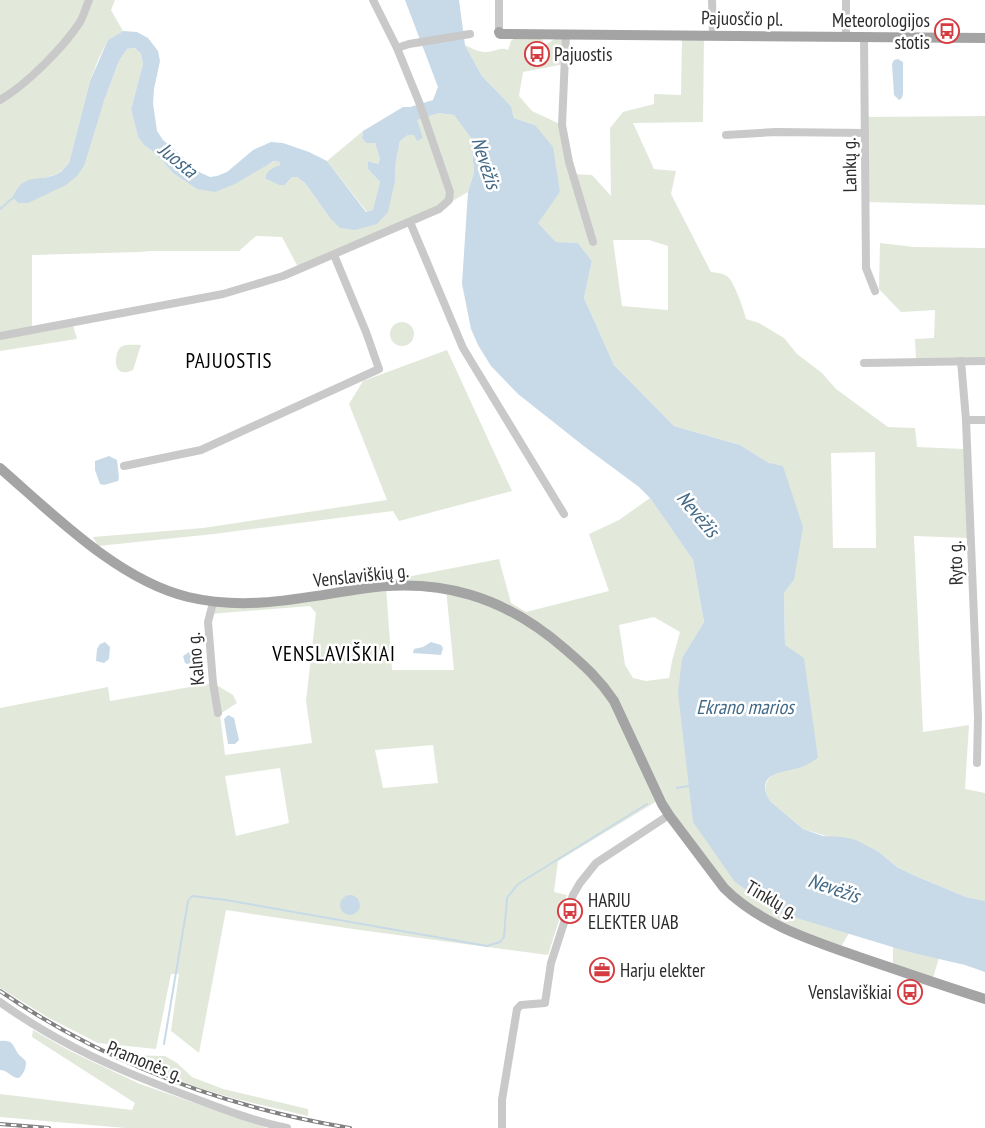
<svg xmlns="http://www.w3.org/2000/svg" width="985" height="1128" font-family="'PT Sans Narrow',sans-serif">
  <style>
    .green { fill: #e2e9db; fill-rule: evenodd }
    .water { fill: #c8dae7 }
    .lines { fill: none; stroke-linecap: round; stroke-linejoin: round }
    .stream { stroke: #c8dae7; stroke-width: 2 }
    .minor { stroke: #c9c9c9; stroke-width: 8 }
    .major { stroke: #a4a4a4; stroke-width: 10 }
    .rail-casing { stroke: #818181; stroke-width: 4 }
    .rail { stroke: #fff; stroke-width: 2; stroke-dasharray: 5.5; stroke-linecap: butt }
    .labels { text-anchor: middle; stroke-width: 5; stroke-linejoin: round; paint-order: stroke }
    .street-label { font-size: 19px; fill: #2c2c2c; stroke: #fff }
    .poi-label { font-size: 19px; fill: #2c2c2c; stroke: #fff; text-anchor: start }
    .water-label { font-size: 20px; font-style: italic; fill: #426986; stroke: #fff }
    .quarter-label { font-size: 21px; letter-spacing: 1px; fill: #000; stroke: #fff }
  </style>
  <rect width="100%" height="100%" fill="#fff"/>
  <g class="green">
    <path d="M0,0H115L111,10L123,31L108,40L98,60L90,81L69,163C56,180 44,176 25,182L66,185L104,101L119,61L127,49L135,48L141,54L143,64L131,109L138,137L144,145L155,153L174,174L197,189L258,169L275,161L281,162L280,165L267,173L268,180L279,185H285L292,177H297L305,183L330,218L377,224L395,181L396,161L400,141L408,135L414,134L416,120L439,113L454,115L471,138L474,172L468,192L439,209L299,269L282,237L256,236L239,251H150L140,252L32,255V330L72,322L77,339L0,351Z"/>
    <path d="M566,34L565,64L523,72L519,96L532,111L562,125L572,174L592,175L611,196L610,128L623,112L654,104V94L681,95L682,35H704L703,122L633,123L654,169L676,171L671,194L711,272C717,273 722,273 727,276C734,281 744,310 746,319L759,323L784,338L797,354L822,373L836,389L888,427L915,428L917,447L964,449L968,538L914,536L923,732L969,725L965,789L985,793V901L966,897L913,875L897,867L879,852L803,829L770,801C754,774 784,771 803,766L785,645L784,593L794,580L769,463L740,445L674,426L614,365L584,298L592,261L578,243L556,242L537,222L560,192L535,125L514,118L511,106L482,76L465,45C471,48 478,52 485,52C493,53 500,46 508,50L511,41L517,36H540L543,41L535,52L556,38ZM613,240H649L668,246V310L622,306ZM875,452L876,548H833L831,453Z"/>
    <path d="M985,116V205L865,202L867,117Z"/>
    <path d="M363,131L362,138L366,143H375L380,159L378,164L368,161V169L380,182L374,210L367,212L327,161Z"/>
    <path d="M880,243L914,247L985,248V359L916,360L915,339L934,338L935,310L901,312L879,289Z"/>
    <circle cx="402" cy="334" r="12"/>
    <path d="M141,345L133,370C110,381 115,350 121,347C125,344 135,345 141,345Z"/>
    <path d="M447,350L512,491L399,521L393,511L214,534L98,546L93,537L203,528L387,500L349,404L363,381Z"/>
    <path d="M650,498L693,560L704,622L682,658L780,913L849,933L841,947L786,925L757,909L726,885L670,809L630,725L590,665L481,594L371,584L499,559L511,603L526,612L609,591L589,534L619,520ZM654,617L680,632L672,661L669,678L646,681L633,678L625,665L619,625Z"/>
    <path d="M386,586L392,670H454L446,589L513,611L605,688L657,801L558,861L554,892L567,895L548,955L360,930L226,910L199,1053L171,1031L179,974H171L156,1049L98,1043L49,1018L0,988V708L108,687L110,701L213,683L233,695L237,703L220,714L225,755L312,743L306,701L316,613L310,606L209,614L213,603ZM433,745L438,783L383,788L375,750ZM280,768L289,823L236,836L225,776Z"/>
    <path d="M893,946L909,952L939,958L933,978L893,965Z"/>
    <path d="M33,1030L70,1051L140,1084L267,1128H125L0,1117V1094L132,1110L135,1103L32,1037Z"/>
    <path d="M116,1055L165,1056L177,1063L192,1077L223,1089L308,1109V1116L236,1099L199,1088Z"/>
  </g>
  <g class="water">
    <path d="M405,0H459L465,45L482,76L511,106L514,118L535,125L553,147L560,192L538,223L556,242L578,243L592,261L584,298L614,365L674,426L740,445L769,463L783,466L803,527L794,580L784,593L785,645L804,658L818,758C813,761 809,764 804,766C787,773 752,771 770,801L803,829L823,836L843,837L856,840L879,852L897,867L913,875L966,897L985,901V972L965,965L909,952L780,913L735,882L693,822L678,693L682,658L704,622L693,560L650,498L639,487L585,447L518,394L491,366L478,345L471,329L462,284L468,192L474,172L471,138L454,115L439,113L417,120L423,138L417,141L414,135H408L400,141L396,161L395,181L388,212L377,224L355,230L340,228L330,218L305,183L297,177H292L285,185H279L266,179C265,170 274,168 280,165V162L274,161L235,184L215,192L197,189L174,174L155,153L144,145L138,137L131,109L143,64L141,54L135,48L127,49L119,61L104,101L84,166L77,176L66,185L28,203H18L13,197C24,171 38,183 57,174C62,172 65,167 69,163L90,81L108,40L123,31L137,32L148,38L158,51L160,61L154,89L153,103L157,131L163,140L201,173L210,177L217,176L227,172L253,150L271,142L283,143L309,152L327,161L366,212L373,210L380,182L368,169V161L378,164L380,159L375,143H366L362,138L363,131L403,107H410L433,100L438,87Z"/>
    <path d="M898,59L903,62V93L902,98L899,100L894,95L892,64L894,60Z"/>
    <path d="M109,456L117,460L119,478L118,481L104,485L100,484L95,470V461Z"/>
    <path d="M105,642L110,647L109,659L104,663L96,661L97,649L100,644Z"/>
    <path d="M431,642L441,645L443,648L441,655L413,653L414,649L423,647Z"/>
    <path d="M189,652H199L200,660L187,664L185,663L183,656Z"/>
    <path d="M228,715L234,718L239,740L235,744H228L224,719Z"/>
    <circle cx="350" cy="905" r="10"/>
    <path d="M0,1041C12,1040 12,1043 17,1052C19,1056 24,1058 26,1062C26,1069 24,1073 19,1078C11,1078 8,1070 0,1070Z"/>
  </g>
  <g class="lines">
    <g class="stream">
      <path d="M0,209L15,196"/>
      <path d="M677,788L689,786"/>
      <path d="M164,1044L188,901L192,896L226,900L487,946L500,942L504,937L507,898L518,884L647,804"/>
    </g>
    <g class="minor">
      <path d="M373,0L397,48"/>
      <path d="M712,0L713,35"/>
      <path d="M499,32V0"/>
      <path d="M566,34L562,125L569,162L593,242"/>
      <path d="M846,37V0"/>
      <path d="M864,37L866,268L875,291"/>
      <path d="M0,100C26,85 64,47 80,22C84,15 86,7 89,0"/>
      <path d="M726,135L776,132L865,133"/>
      <path d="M410,222L463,348L564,514"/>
      <path d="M0,336L223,294L283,276L439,209L449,200L450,192L419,102L397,48L409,44L470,34"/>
      <path d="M961,361L966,420L978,717L977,763"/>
      <path d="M864,363L985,361"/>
      <path d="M966,420H985"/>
      <path d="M124,466L201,450L379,369L366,332L334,255"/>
      <path d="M213,603L208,622L213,683L218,713"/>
      <path d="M0,1002C58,1044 122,1072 188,1096C220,1108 253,1121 287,1128"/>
      <path d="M502,1128V1100L517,1009L521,1005L545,1003L551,963L573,895L580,883L596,863L669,815"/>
    </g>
    <g class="major">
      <path d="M499,32L500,34H507L985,38"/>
      <path d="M0,468C54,515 118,580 188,597C247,611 301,598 360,589C440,577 504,596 565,649C585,666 600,680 614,701L662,804L669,815L724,888C761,925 814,941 862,958C903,972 944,986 985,999"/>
    </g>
    <defs>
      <g id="rail">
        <path d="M0,991C105,1063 224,1107 350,1128"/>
        <path d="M0,1124L49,1128"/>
      </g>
    </defs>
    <use href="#rail" class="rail-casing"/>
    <use href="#rail" class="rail"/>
  </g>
  <defs>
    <symbol id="bus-ring" viewBox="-11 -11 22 22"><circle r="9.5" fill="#fff" stroke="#d53c41" stroke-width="1.5"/><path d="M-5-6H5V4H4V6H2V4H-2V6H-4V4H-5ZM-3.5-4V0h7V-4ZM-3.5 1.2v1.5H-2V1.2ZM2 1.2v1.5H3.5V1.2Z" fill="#d53c41"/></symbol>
    <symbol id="office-ring" viewBox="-11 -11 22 22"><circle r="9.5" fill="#fff" stroke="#d53c41" stroke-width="1.5"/><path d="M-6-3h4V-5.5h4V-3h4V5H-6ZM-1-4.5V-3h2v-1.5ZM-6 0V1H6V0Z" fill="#d53c41"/></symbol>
  </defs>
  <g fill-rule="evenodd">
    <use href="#bus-ring" x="933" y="17" width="28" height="28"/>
    <use href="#bus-ring" x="523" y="40" width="28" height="28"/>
    <use href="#bus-ring" x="556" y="897" width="28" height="28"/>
    <use href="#office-ring" x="588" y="956" width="28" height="28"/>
    <use href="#bus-ring" x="896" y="978" width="28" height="28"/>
  </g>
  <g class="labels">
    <g class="street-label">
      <text transform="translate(742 18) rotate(1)" y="7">Pajuosčio pl.</text>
      <text transform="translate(849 165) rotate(-91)" y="7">Lankų g.</text>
      <text transform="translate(955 563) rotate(-92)" y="7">Ryto g.</text>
      <text transform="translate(361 575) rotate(-6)" y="7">Venslaviškių g.</text>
      <text transform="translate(195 659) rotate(-95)" y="7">Kalno g.</text>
      <text transform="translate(772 899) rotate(30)" y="7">Tinklų g.</text>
      <text transform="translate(145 1061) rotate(22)" y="7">Pramonės g.</text>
    </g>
    <g class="poi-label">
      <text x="930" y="27" text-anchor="end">Meteorologijos<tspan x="930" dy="22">stotis</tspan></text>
      <text x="554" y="61">Pajuostis</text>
      <text x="588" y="907">HARJU<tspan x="588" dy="22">ELEKTER UAB</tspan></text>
      <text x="620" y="977">Harju elekter</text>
      <text x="892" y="999" text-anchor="end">Venslaviškiai</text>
    </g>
    <g class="water-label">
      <text transform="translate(178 160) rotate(39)" y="7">Juosta</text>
      <text transform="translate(486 163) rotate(72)" y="7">Nevėžis</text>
      <text transform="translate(698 514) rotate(50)" y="7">Nevėžis</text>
      <text x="745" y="714">Ekrano marios</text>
      <text transform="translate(834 888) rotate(19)" y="7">Nevėžis</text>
    </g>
    <g class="quarter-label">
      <text x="229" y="368">PAJUOSTIS</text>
      <text x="334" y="661">VENSLAVIŠKIAI</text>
    </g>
  </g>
</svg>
